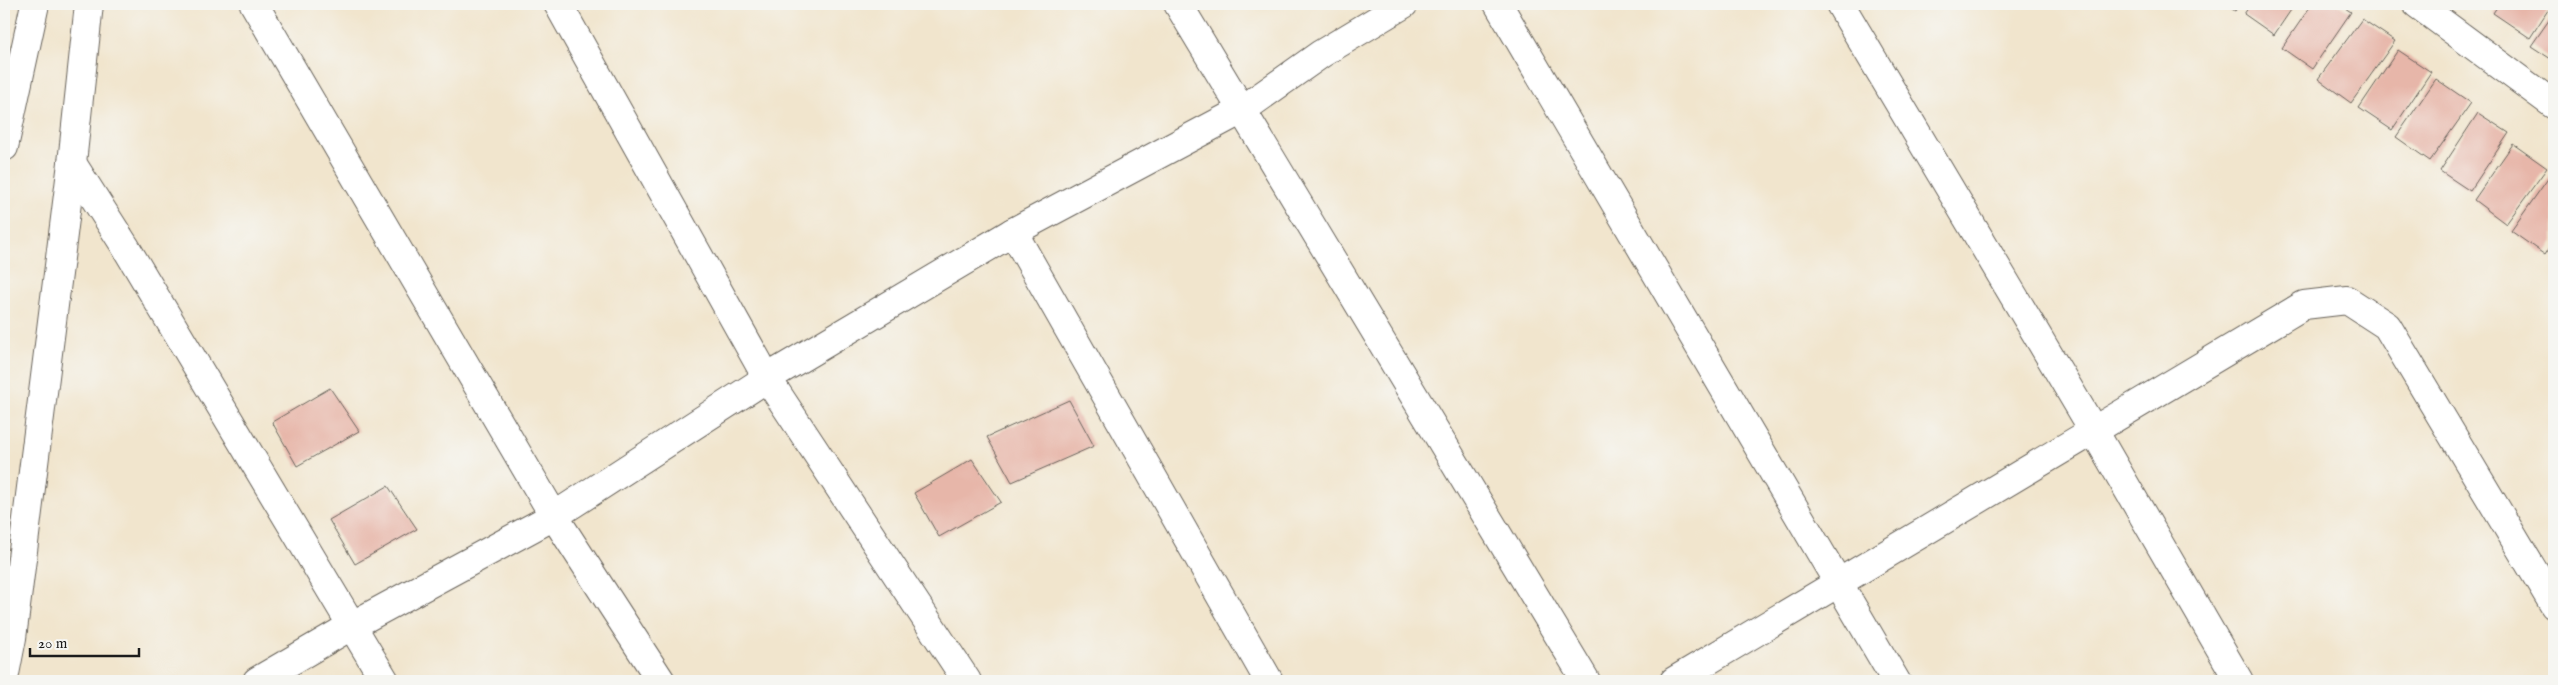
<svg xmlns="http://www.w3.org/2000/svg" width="2558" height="685" font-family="'IM FELL English',serif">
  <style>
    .building { fill: #e7b6a9 }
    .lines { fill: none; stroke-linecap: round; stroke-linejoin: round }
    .street-casing { stroke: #67625a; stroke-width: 30 }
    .street { stroke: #fff; stroke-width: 28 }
  </style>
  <rect width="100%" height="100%" fill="#f6f6f2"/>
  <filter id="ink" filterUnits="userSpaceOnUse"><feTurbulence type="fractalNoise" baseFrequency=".02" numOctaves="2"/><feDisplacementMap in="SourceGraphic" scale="10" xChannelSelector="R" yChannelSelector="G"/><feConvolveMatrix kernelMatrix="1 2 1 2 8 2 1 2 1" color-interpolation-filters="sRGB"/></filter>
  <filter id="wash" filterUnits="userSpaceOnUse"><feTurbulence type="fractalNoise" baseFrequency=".0096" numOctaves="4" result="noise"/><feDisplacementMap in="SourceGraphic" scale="20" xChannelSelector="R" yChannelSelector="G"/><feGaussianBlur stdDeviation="1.12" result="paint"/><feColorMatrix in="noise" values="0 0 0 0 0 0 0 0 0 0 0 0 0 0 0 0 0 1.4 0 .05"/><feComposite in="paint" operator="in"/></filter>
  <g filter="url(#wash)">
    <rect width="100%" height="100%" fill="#f1e5cd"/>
    <g id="blocks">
      <g class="building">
        <path d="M2225,4H2240L2235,11Z"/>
        <path d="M2251,4H2295L2274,35L2244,14Z"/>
        <path d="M2312,4H2339L2351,12L2312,69L2282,48Z"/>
        <path d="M2499,4H2552L2530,38L2493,13Z"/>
        <path d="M2554,13V61L2531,46Z"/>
        <path d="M2362,19L2395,41L2351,103L2318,79Z"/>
        <path d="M2398,50L2431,72L2392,130L2359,108Z"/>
        <path d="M2436,79L2471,103L2430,161L2396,137Z"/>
        <path d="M2478,113L2509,133L2470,191L2440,171Z"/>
        <path d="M2513,144L2547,168L2506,224L2474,200Z"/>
        <path d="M2552,173L2554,174V241L2545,255L2511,231Z"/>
        <path d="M330,388L359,431L297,466L272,422Z"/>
        <path d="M1069,400L1094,446L1012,482L987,437Z"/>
        <path d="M972,459L1001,502L939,537L914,493Z"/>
        <path d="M388,486L417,529L355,564L329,520Z"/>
      </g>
    </g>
  </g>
  <g filter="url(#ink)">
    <use href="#blocks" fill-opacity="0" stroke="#67625a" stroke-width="1"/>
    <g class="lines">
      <defs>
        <g id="street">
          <path d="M254,4L554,516L661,681"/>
          <path d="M558,4L767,378L967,681"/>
          <path d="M1178,4L1586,681"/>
          <path d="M1498,4L1896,681"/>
          <path d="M1840,4L2094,431L2239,681"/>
          <path d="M2417,4L2554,105"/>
          <path d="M4,147L35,4"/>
          <path d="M72,163L125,246L385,681"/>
          <path d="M1013,232L1269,681"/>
          <path d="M4,679L12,638L72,163L89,4"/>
          <path d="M257,681L351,626L554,516L767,378L1013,232L1242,110L1321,54L1404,4"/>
          <path d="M1674,681L2304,305L2347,300L2387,326L2554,605"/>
        </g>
      </defs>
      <use href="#street" class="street-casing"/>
      <use href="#street" class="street"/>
    </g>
  </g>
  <rect width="2558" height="685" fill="none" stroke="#f6f6f2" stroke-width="20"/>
  <path d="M30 648v8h109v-8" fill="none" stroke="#1c1c1c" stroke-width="2.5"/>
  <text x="38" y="648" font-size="15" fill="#1c1c1c" stroke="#f6f6f2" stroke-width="4" paint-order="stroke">20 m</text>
</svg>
